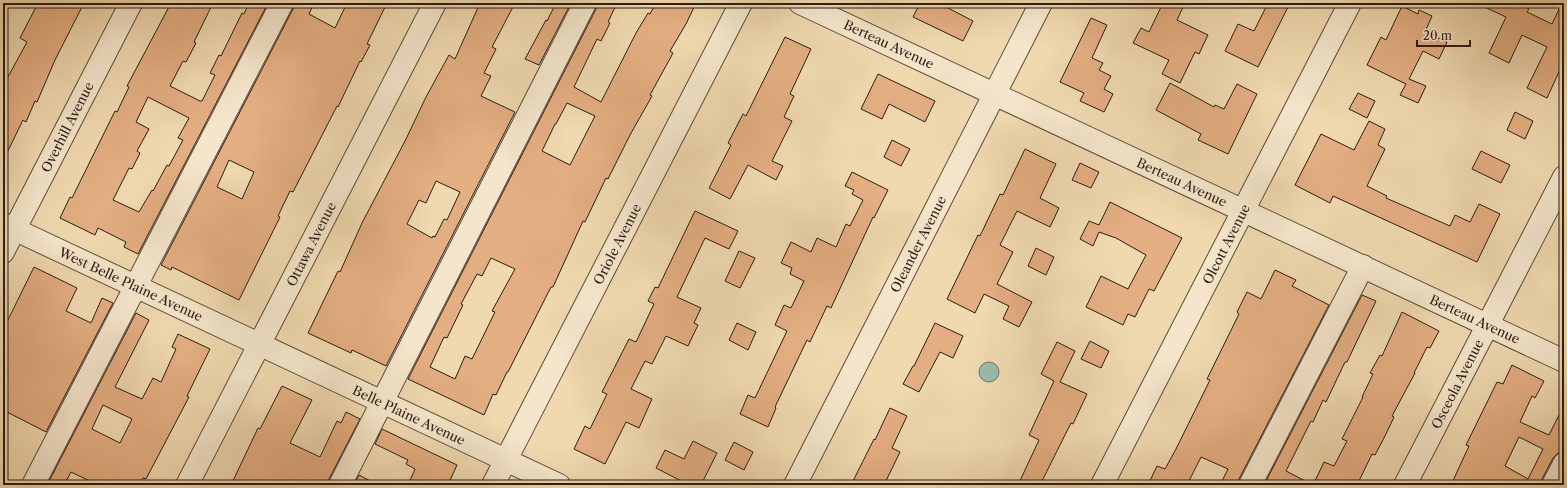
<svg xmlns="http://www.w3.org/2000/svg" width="1567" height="488" font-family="'Libre Caslon Text',serif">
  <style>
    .water { fill: #9abaab; stroke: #6e7b6f }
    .building { fill: #e3ae81; stroke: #2b1c15; fill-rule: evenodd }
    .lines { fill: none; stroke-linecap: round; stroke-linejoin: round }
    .minor-casing { stroke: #5c4b3c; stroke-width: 24 }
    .minor { stroke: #f5e6cb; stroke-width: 22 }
    .labels { text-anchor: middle; stroke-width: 3; stroke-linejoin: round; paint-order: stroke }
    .street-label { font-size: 13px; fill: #2b1c15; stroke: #f5e6cb }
  </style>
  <rect width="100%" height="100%" fill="#f0d9af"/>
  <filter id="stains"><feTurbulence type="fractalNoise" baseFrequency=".005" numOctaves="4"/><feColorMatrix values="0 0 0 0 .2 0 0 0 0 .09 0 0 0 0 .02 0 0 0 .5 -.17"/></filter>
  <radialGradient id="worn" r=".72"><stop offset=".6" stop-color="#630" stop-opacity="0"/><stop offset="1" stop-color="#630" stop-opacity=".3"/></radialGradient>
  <circle class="water" cx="989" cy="372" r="10"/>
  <g class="building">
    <path d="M38,3H84L55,60L37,102L35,101L26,122L23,120L3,161V86L27,42L20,38Z"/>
    <path d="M171,3H213L194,42L196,43L186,62L183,61L170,86L200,101H202L215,75L210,73L219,55L221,56L242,13L244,14L249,3H268L138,254L124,247L126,242L98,228L95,235L60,218L70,197L72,198L115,111L117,112L129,87L127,86ZM148,97L189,118L178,138L183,140L169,166L167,165L153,191L152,190L139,212L113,200L129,168L132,169L140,153L137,151L149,129L136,122Z"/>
    <path d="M294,3H314L309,14L335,28L347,3H387L367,44L370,45L361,62L360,61L338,107L337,106L293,192L290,191L278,216L280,217L239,300L172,267L171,270L161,265L293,9ZM229,160L254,172L242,199L217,187Z"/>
    <path d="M480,3H515L492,47L496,49L484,73L491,76L481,96L515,112L386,366L352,350L351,353L308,333L338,271L340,272L362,223L406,139L426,97L449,55L455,59ZM436,181L460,192L447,220L444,219L435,237L433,236L432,238L407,224L419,200L426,203Z"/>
    <path d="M556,3H571L539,65L525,59L546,20L547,21Z"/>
    <path d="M597,3H617L608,22L610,23L601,41L597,39L574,87L601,102L636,33L648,13L650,14L656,3H696L686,24L670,51L673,53L650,95L652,96L630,135L608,179L606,178L585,222L583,221L553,287H551L508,372H507L496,395L493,394L484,415L408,379L596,9ZM567,103L595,116L570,165L542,151L555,124H556ZM491,258L515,269L492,311L495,312L472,359L465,356L455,379L430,367L444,337L447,338L463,305L461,304L477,274L482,276Z"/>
    <path d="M920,3H950L948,8L973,21L963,41L913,17Z"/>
    <path d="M1163,3H1185L1177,20L1208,35L1199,54L1195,52L1180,83L1162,74L1169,60L1133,43L1141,28L1149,32Z"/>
    <path d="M1268,3H1280L1288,7L1258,67L1225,51L1238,24L1254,31Z"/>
    <path d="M1476,3H1517L1529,9L1527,12L1552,24L1562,3H1564V61L1547,98L1527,88L1547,47L1522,35L1509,63L1489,53L1506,17Z"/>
    <path d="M1402,6L1418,14L1419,10L1432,16L1425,32L1447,42L1439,59L1423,51L1409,79L1426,86L1418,103L1400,95L1406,84L1367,65L1381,37L1386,40Z"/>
    <path d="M1091,18L1107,25L1092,58L1103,63L1099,70L1111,76L1104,89L1113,94L1104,112L1080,101L1084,93L1060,82Z"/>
    <path d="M785,37L811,49L790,94L794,96L784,117L792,121L772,161L783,166L776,180L748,165L730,199L709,188L731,145L728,143L743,114L746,116Z"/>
    <path d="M878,74L935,101L925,122L889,104L882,119L861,109Z"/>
    <path d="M1170,83L1214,107L1215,105L1224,109L1237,84L1257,94L1228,154L1198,140L1201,134L1156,110Z"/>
    <path d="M1358,93L1375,101L1367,118L1349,109Z"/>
    <path d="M1515,112L1533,121L1525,139L1507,130Z"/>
    <path d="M1369,121L1385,129L1378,145L1385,149L1367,186L1387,196L1386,198L1450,226L1455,215L1470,222L1479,204L1500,214L1477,262L1333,196L1330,203L1295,185L1321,134L1354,150Z"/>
    <path d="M892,140L910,149L901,166L884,157Z"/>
    <path d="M1025,149L1056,164L1040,198L1059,208L1050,227L1017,211L1000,245L1013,252L997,284L1032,302L1019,327L1003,319L1009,306L984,294L975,313L947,299L978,235L980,236L1000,194L1003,195Z"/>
    <path d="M1481,151L1510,165L1501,183L1472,169Z"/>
    <path d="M1080,163L1099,172L1091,188L1072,180Z"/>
    <path d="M852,172L888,190L874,218L873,217L831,308L827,306L810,342L807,340L775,407L776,408L768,427L740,414L748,395L755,398L787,331L775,325L784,305L791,308L804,281L790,274L792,268L781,263L791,242L811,252L817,238L836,247L846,224L850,226L863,200L852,194L854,190L845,186Z"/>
    <path d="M1110,202L1182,238L1154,291L1149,289L1135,317L1128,314L1123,325L1086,307L1101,276L1128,289L1146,255L1116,238L1099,232L1093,246L1080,239L1089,221L1099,225Z"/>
    <path d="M695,211L738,231L729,249L705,238L677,297L701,308L694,323L698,325L688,346L666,336L652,364L645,361L631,389L652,399L639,428L626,422L605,464L574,449L585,426L590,429L607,394L602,392L629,339L636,342L654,304L648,301L655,287L658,288Z"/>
    <path d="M1036,248L1054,257L1046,275L1028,266Z"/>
    <path d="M739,251L755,258L740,288L725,281Z"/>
    <path d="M34,267L77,288L66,311L91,323L102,298L113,303L46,432L3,410V330Z"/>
    <path d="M1275,270L1296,280L1292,286L1329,305L1239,479L1238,485H1220L1228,469L1201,457L1189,481L1197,485H1148L1157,466L1165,469L1176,449L1210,380L1207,379L1239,314L1237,312L1247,292L1261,299Z"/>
    <path d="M1362,295L1376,301L1347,362H1345L1326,402L1323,400L1313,422L1311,421L1286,471L1313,485L1324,462L1334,466L1347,441L1342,439L1363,397H1362L1373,374L1370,373L1380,355L1382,356L1402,312L1439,331L1430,348L1427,347L1414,373H1415L1392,416L1394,417L1385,436L1375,455L1372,454L1357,485H1264Z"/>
    <path d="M136,313L149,320L115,387L142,399L153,378L161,382L176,349L172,347L178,334L210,349L187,396L189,397L146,479L143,478L140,485H98L71,472L64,485H47ZM103,405L132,419L120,443L92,429Z"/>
    <path d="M737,323L756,332L748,350L729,340Z"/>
    <path d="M935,323L963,336L953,358L940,352L919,392L903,384L913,366H914Z"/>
    <path d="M1090,341L1109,351L1101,368L1081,359Z"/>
    <path d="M1057,342L1075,351L1060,382L1087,394L1073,424L1071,423L1040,485H1018L1039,440L1029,435L1054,381L1041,374Z"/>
    <path d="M1512,365L1544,381L1535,398L1532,396L1520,422L1549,435L1564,405V452L1558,453L1553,458L1542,479L1541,485H1451L1469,446L1466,445L1497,382L1503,384ZM1519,437L1543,449L1528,479L1505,466Z"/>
    <path d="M282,386L312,400L290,443L320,457L337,421L341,423L346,412L360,419L329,479L328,485H231L258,428L260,429Z"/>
    <path d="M890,408L907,416L892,448L900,452L884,485H851L874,439L875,440Z"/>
    <path d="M382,429L457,465L448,485H408L415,469L406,464L408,460L375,444Z"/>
    <path d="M693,441L717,453L701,485H689L656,468L665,450L684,459Z"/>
    <path d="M734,442L753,452L744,470L725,460Z"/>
    <path d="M359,475L378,485H354Z"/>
  </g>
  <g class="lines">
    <defs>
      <g id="minor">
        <path d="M800,3L1564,361"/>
        <path d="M3,224L559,485"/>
        <path d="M3,252L131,3"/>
        <path d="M33,485L282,3"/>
        <path d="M187,485L435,3"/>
        <path d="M340,485L585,3"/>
        <path d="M493,485L741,3"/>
        <path d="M795,485L1041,3"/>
        <path d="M1102,485L1350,3"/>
        <path d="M1250,485L1363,266"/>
        <path d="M1405,485L1564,177"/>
        <path d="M1553,485L1564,464"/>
      </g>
    </defs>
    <use href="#minor" class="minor-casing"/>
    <use href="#minor" class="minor"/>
  </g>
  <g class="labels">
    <g class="street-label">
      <text transform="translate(889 44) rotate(25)" y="5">Berteau Avenue</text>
      <text transform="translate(67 127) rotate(-63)" y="5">Overhill Avenue</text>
      <text transform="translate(1182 182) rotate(25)" y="5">Berteau Avenue</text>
      <text transform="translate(311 244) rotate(-63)" y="5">Ottawa Avenue</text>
      <text transform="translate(617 244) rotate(-63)" y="5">Oriole Avenue</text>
      <text transform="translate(918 244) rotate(-63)" y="5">Oleander Avenue</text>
      <text transform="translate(1226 244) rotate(-63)" y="5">Olcott Avenue</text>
      <text transform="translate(131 284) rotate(25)" y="5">West Belle Plaine Avenue</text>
      <text transform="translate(1475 319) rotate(25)" y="5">Berteau Avenue</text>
      <text transform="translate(1457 384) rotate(-63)" y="5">Osceola Avenue</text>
      <text transform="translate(409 415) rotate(25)" y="5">Belle Plaine Avenue</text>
    </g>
  </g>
  <rect width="1567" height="488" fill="none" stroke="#f0d9af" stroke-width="16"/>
  <rect x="4" y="4" width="1559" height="480" fill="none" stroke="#2b1c15" stroke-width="2"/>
  <rect x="8" y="8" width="1551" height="472" fill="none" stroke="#2b1c15"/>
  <path d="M1417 40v6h53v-6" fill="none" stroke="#2b1c15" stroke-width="2"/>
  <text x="1423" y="40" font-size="12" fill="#2b1c15" stroke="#f5e6cb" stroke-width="3" paint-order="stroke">20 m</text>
  <rect width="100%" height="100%" filter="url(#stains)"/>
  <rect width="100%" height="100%" fill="url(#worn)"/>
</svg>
